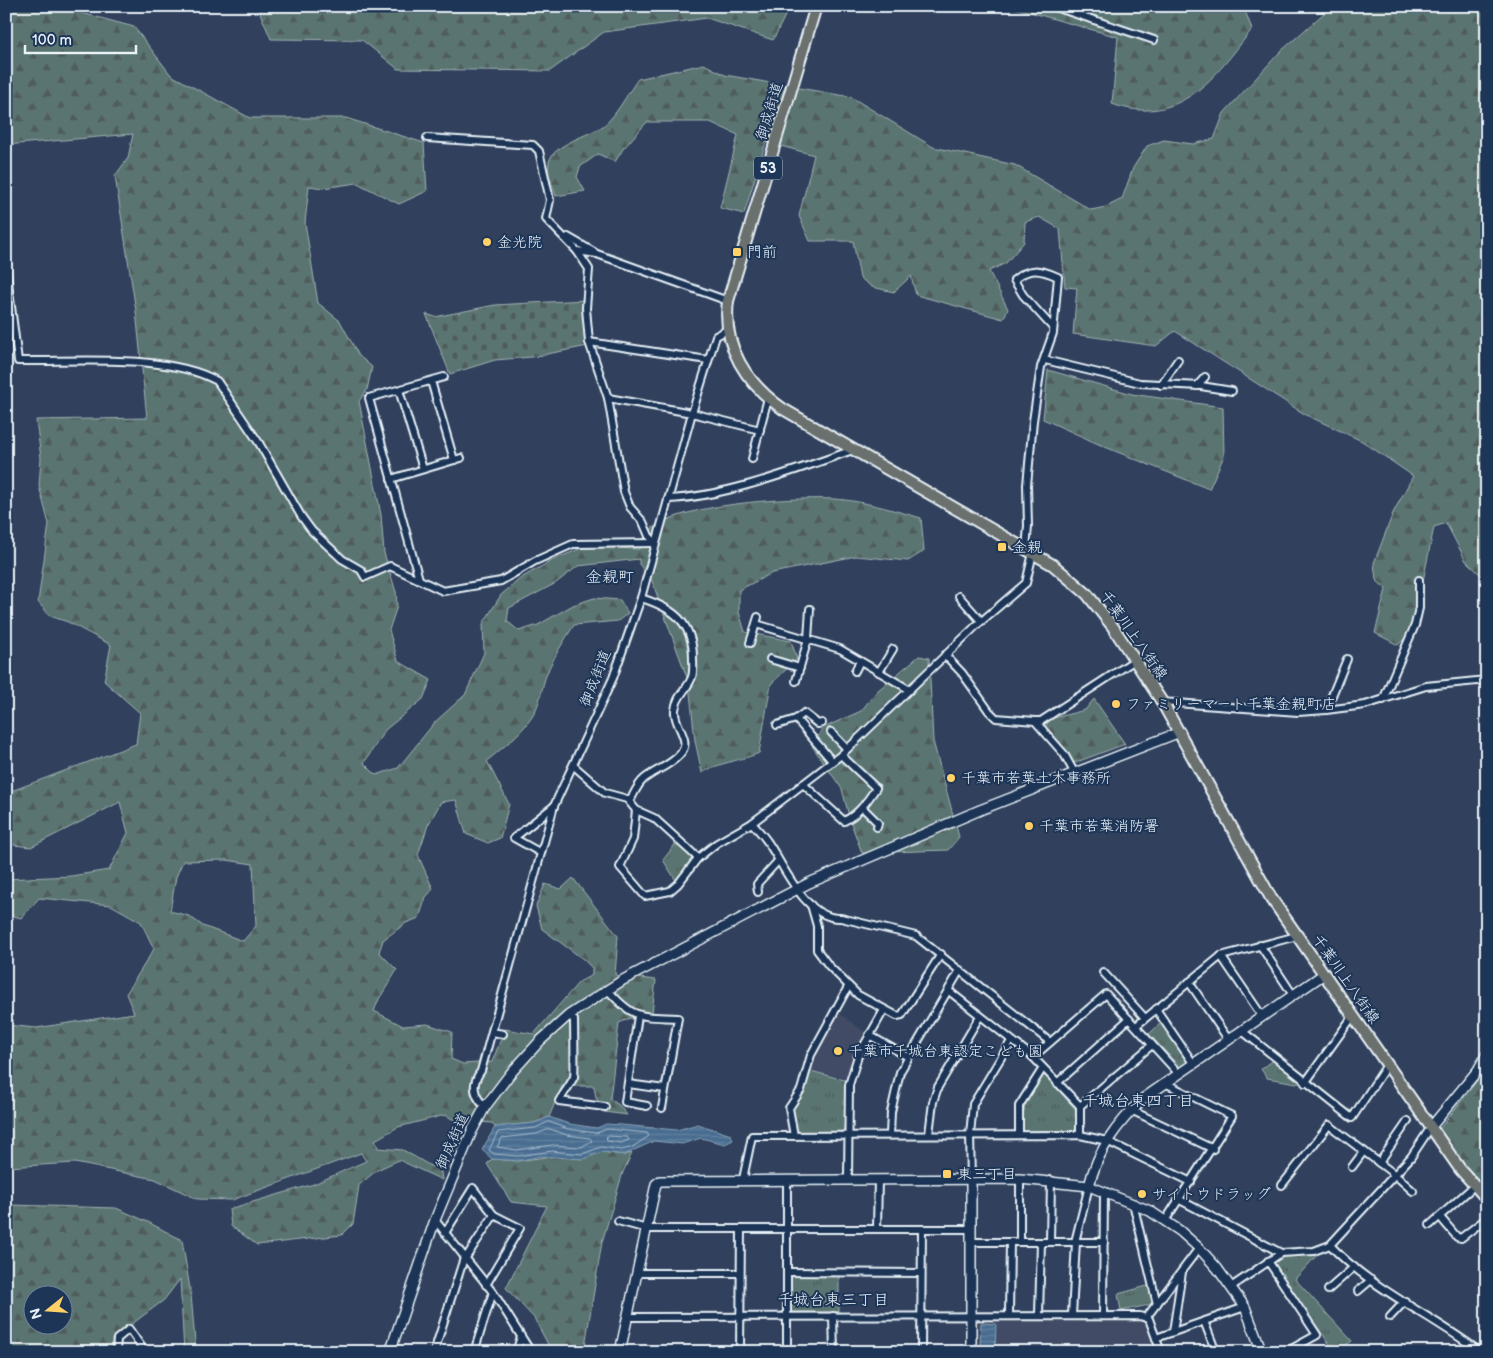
<svg xmlns="http://www.w3.org/2000/svg" width="1493" height="1358" font-family="'Balsamiq Sans','Klee One',sans-serif">
  <style>
    .built { fill: #424c65 }
    .grass { fill: url(#grass-tufts); stroke: #a1b2b4 }
    .forest { fill: url(#forest-firs); stroke: #a1b2b4; fill-rule: evenodd }
    .cemetery { fill: url(#cemetery-stones); stroke: #a1b2b4 }
    .water { fill: url(#water-rules); stroke: #89a2ba }
    .lines { fill: none; stroke-linecap: round; stroke-linejoin: round }
    .shore { stroke: #a8bcce; stroke-width: 1 }
    .street-casing { stroke: #e8f1f8; stroke-width: 10 }
    .secondary-casing { stroke: #e8f1f8; stroke-width: 12 }
    .primary-casing { stroke: #e8f1f8; stroke-width: 14 }
    .street { stroke: #1d3557; stroke-width: 6 }
    .secondary { stroke: #1d3557; stroke-width: 9 }
    .primary { stroke: #6a706d; stroke-width: 10 }
    .poi-dot { fill: #ffd166; stroke: #1d3557; stroke-width: 2 }
    .labels { text-anchor: middle; stroke-width: 4; stroke-linejoin: round; paint-order: stroke }
    .shield { fill: #1d3557; stroke: #abb9c8; stroke-width: 1 }
    .shield-label { font-size: 14px; font-weight: bold; fill: #e8f1f8 }
    .street-label { font-size: 15px; fill: #e8f1f8; stroke: #1d3557 }
    .poi-label { font-size: 15px; fill: #e8f1f8; stroke: #1d3557; text-anchor: start }
    .neighbourhood-label { font-size: 16px; fill: #e8f1f8; stroke: #1d3557 }
  </style>
  <defs>
    <pattern id="grass-tufts" width="24" height="20" patternUnits="userSpaceOnUse" patternTransform="scale(1.25)"><rect width="24" height="20" fill="#5a7471"/><path d="M3 7l-1-3M5 7V3M7 7l1-3M15 17l-1-3M17 17v-4M19 17l1-3" fill="none" stroke="#4f5c5c"/></pattern>
    <pattern id="forest-firs" width="22" height="20" patternUnits="userSpaceOnUse" patternTransform="scale(1.25)"><rect width="22" height="20" fill="#5a7471"/><path d="M5 1l3.5 6h-7zM16 11l3.5 6h-7z" fill="#4f5c5c"/></pattern>
    <pattern id="cemetery-stones" width="16" height="16" patternUnits="userSpaceOnUse" patternTransform="scale(1.25)"><rect width="16" height="16" fill="#5a7471"/><path d="M2 7V4a2 2 0 0 1 4 0v3zM10 15v-3a2 2 0 0 1 4 0v3z" fill="#4f5c5c"/></pattern>
    <pattern id="water-rules" width="6" height="5" patternUnits="userSpaceOnUse" patternTransform="scale(1.25)"><rect width="6" height="5" fill="#496d90"/><path d="M0 2.5h6" fill="none" stroke="#6382a0"/></pattern>
  </defs>
  <rect width="100%" height="100%" fill="#31415d"/>
  <filter id="ink" filterUnits="userSpaceOnUse"><feTurbulence type="fractalNoise" baseFrequency=".02" numOctaves="2"/><feDisplacementMap in="SourceGraphic" scale="10" xChannelSelector="R" yChannelSelector="G"/><feConvolveMatrix kernelMatrix="1 2 1 2 8 2 1 2 1" color-interpolation-filters="sRGB"/></filter>
  <g filter="url(#ink)">
    <g class="built">
      <path d="M836,1011L866,1033L849,1080L811,1070Z"/>
      <path d="M977,1319H1144L1149,1322L1159,1352H977Z"/>
    </g>
    <g class="grass">
      <path d="M677,842L695,859L677,882L663,860Z"/>
      <path d="M1163,1021L1187,1058V1062L1180,1067L1149,1034Z"/>
      <path d="M1274,1060L1303,1084L1267,1078L1261,1069Z"/>
      <path d="M811,1071L848,1081L844,1129L841,1132H797L792,1111L805,1090Z"/>
      <path d="M1045,1075L1076,1110L1077,1128L1073,1131H1025L1022,1128C1023,1104 1028,1096 1041,1076Z"/>
      <path d="M1319,1253L1295,1279L1352,1341L1335,1352L1274,1265V1262L1284,1255Z"/>
      <path d="M796,1275L839,1276V1312H792L790,1310V1277Z"/>
      <path d="M1147,1286L1150,1288L1153,1302L1149,1305L1121,1311L1118,1294Z"/>
    </g>
    <g class="forest">
      <path d="M6,6H56L134,27L171,75L250,118H346L424,143L427,191L399,204L357,183L323,188L309,186L305,223L318,303L340,321L359,356L372,367L367,390L359,401L381,515L384,553L396,592L397,606L389,630L398,661L431,680L423,699L385,730L364,763L376,775L398,768L435,722L465,695L484,653L483,624L501,595L521,578L553,560L584,547L639,549C642,544 644,536 648,532C675,503 796,497 835,499C864,501 893,510 921,518L924,551L908,561L856,556L772,573L739,590V612L745,632L791,641L797,659L771,684L759,753C741,761 719,762 702,773L695,741L689,683L652,581L639,564V559L578,566L556,583L509,608L507,621L519,631L538,625L573,605L594,598L620,600L628,613L618,621L574,625C564,641 554,656 547,673C541,688 541,703 532,717C520,735 503,747 487,761L509,804L500,838L488,843L466,834L456,800L441,802L428,825L418,855L433,889L426,897L419,918L406,923L383,940L379,952L397,970L379,999L374,1011L403,1026L427,1024L452,1032L451,1059L463,1064L492,1062L505,1029L534,1034L579,982L592,975V968L583,959L542,929L536,906L545,884L561,889L573,878L618,936L615,975L656,980L651,1021L630,1018L619,1023L610,1099L619,1105L627,1115L604,1112L596,1098L594,1086H562L549,1117L534,1123L495,1127L492,1123L465,1121L460,1123L445,1115L398,1127L375,1140L378,1148L403,1150L441,1172L442,1180L399,1160L377,1170L359,1185L353,1224L342,1235L257,1245L231,1226L229,1209L314,1184L366,1161L361,1153L232,1200L197,1199L155,1179L75,1163L6,1167V1025L36,1028L134,1013L126,994L154,949L141,922L111,905L39,898L21,918L6,914V879L71,876L109,870L128,833L120,802L31,847L6,844V793L136,744L140,713L104,681L111,645L68,622L50,616L38,602L49,524L39,486L41,458L36,420L147,418L136,311L115,176L128,158L133,134L6,145ZM226,860L253,864L256,926L243,941L203,926L189,916L170,911L176,877L183,861Z"/>
      <path d="M257,6H790L773,40L707,18L604,32L550,71L398,69L362,40L271,39Z"/>
      <path d="M1008,6H1243L1252,29C1216,77 1179,128 1112,104L1118,37Z"/>
      <path d="M1332,6H1487V562L1482,576L1466,561L1446,523L1434,527L1413,630L1398,645L1375,633L1386,589L1376,580L1374,563L1393,513L1413,476L1362,441L1306,415L1175,331L1156,346L1073,334L1077,288L1065,287L1060,229L1039,217L1025,222L1024,242L1006,263L989,271L1008,309L1003,319L916,295L911,276L894,292L872,287L860,278L853,241H810L799,216L814,155L766,142L744,214L720,208L738,135L710,122H647L623,149L615,162L598,154L580,167L577,177L585,191L556,196C553,186 546,172 549,162C553,144 590,135 603,126C615,118 629,91 638,79L704,64L725,75L851,97L933,147L1015,165L1091,210L1106,207L1122,199L1133,168L1147,146L1164,140L1193,144L1214,139L1224,113L1280,52Z"/>
      <path d="M1048,370L1132,394L1223,407L1224,456L1209,489L1105,447L1043,419Z"/>
      <path d="M919,656L929,658L933,741L959,837L948,850L862,853L850,820L842,789L812,746L823,728L861,711L877,691Z"/>
      <path d="M1094,699L1125,744L1074,763L1045,727L1050,719L1085,710Z"/>
      <path d="M1487,1068V1194L1467,1174L1437,1132Z"/>
      <path d="M602,1152L624,1155L632,1153L623,1172L602,1242L584,1352H552L534,1318L506,1288L547,1206L511,1202L487,1164L492,1159L518,1161L552,1156L583,1159Z"/>
      <path d="M11,1205L116,1208L148,1222L182,1240L191,1295L196,1352H184L180,1279L164,1300L112,1339V1352H6V1305L12,1286L6,1247V1206ZM32,1296H62V1326H32Z"/>
    </g>
    <path class="cemetery" d="M585,300L588,346L532,357L495,360L450,374L426,314L435,317L495,305Z"/>
    <g class="water">
      <path d="M549,1117L569,1124L597,1128L606,1124L621,1125L677,1130L698,1124L731,1135L733,1140L725,1144L701,1138L682,1144L654,1141L624,1155L602,1152L583,1159L541,1156L518,1161L492,1159L482,1150L495,1127L534,1123Z"/>
      <path d="M981,1323L996,1324L995,1352L980,1351Z"/>
    </g>
    <g class="lines">
      <g class="shore">
        <path d="M549,1122L568,1129L596,1133L607,1129L647,1133L649,1136L631,1148L621,1150L601,1147L582,1154L552,1151L518,1156L494,1154L489,1150L498,1132L535,1128Z"/>
        <path d="M550,1129L567,1135L590,1138L592,1141L581,1147L552,1145L517,1150L497,1147L502,1138L536,1134Z"/>
        <path d="M607,1136L627,1137L629,1140L621,1143L607,1141Z"/>
      </g>
      <defs>
        <g id="street">
          <path d="M1052,6L1154,40"/>
          <path d="M427,138L533,145L539,151L550,200L546,219L577,251L597,254L728,301"/>
          <path d="M568,237L594,252"/>
          <path d="M577,251L589,269L586,308L589,342L608,398L624,492L630,507L643,522L649,536L656,543"/>
          <path d="M6,261L9,291"/>
          <path d="M6,291H9L18,361C76,362 167,353 217,381L259,443L301,516L312,531L342,559L361,570L365,577L390,566L443,591L501,581L535,561L573,544L656,543"/>
          <path d="M589,342L708,360"/>
          <path d="M1045,360L1140,383L1201,386L1232,391"/>
          <path d="M431,381L454,460"/>
          <path d="M1161,385L1178,360"/>
          <path d="M1197,386L1205,377"/>
          <path d="M399,390L423,469"/>
          <path d="M608,398L692,413L760,430"/>
          <path d="M752,459L768,398"/>
          <path d="M391,479L461,458"/>
          <path d="M668,499C726,497 798,469 853,450"/>
          <path d="M1026,549L1028,526L1027,485L1033,421L1041,367L1053,333L1058,277C1040,269 1029,267 1014,280L1023,295L1053,328"/>
          <path d="M419,579L369,398L444,377"/>
          <path d="M959,596L981,621"/>
          <path d="M756,624L840,649L910,690"/>
          <path d="M750,643L758,617"/>
          <path d="M945,655L962,673L989,711L996,718L1035,721L1064,754L1074,772"/>
          <path d="M770,659L800,668"/>
          <path d="M855,671L860,661"/>
          <path d="M879,672L893,649"/>
          <path d="M796,681L808,639L810,609"/>
          <path d="M1383,700L1415,625L1419,608V580"/>
          <path d="M1162,702L1298,712L1326,710L1365,705L1426,686L1487,680"/>
          <path d="M1326,710L1347,659"/>
          <path d="M796,719L833,762"/>
          <path d="M1035,721H1041L1135,660"/>
          <path d="M777,725L796,719L804,713L818,724L822,723"/>
          <path d="M831,732L847,749"/>
          <path d="M574,766L605,793L627,799L636,810L654,818L698,858"/>
          <path d="M803,784L844,821C859,814 867,801 876,788L841,755"/>
          <path d="M630,801C634,794 637,785 644,779C655,770 672,765 681,753C692,739 673,725 675,710C676,696 688,689 692,677C694,671 693,664 693,658C693,622 673,608 641,598"/>
          <path d="M863,808L878,823L877,827"/>
          <path d="M636,810L633,839L620,867L645,896L670,891L678,884L698,858L717,843L752,823L841,755L977,625L1026,583L1033,553"/>
          <path d="M752,823C757,829 763,835 767,841C784,865 805,920 841,918L916,936L1050,1042"/>
          <path d="M541,853L514,838L554,806"/>
          <path d="M758,892L757,884L778,861"/>
          <path d="M811,905L817,926V950L829,966L858,995L897,1016L902,1015L941,954"/>
          <path d="M1260,945L1293,995"/>
          <path d="M1221,956L1262,1016"/>
          <path d="M1103,972L1145,1018"/>
          <path d="M1189,982L1228,1039"/>
          <path d="M607,989C634,1020 640,1016 678,1018L662,1108"/>
          <path d="M949,991L1033,1057L1080,1106V1135"/>
          <path d="M1156,1009L1193,1063"/>
          <path d="M569,1015L574,1020C574,1028 575,1073 574,1077C570,1085 564,1093 559,1101L605,1107"/>
          <path d="M638,1016L625,1102L647,1106"/>
          <path d="M1136,1026L1221,956L1297,936"/>
          <path d="M1241,1030L1352,1118L1387,1065"/>
          <path d="M492,1032L503,1034"/>
          <path d="M869,1035L908,1057"/>
          <path d="M1033,1057L1106,994L1178,1073"/>
          <path d="M1057,1083L1129,1019"/>
          <path d="M1165,1083L1232,1116L1165,1221"/>
          <path d="M1305,1083L1353,1016"/>
          <path d="M628,1084L665,1089"/>
          <path d="M1080,1106L1152,1045"/>
          <path d="M485,1107C473,1095 471,1084 481,1071L554,806L613,678L641,598L692,413L716,336L727,330"/>
          <path d="M1131,1110L1213,1149"/>
          <path d="M929,1134L933,1102L938,1087L980,1016"/>
          <path d="M890,1135L891,1112L900,1072L960,970"/>
          <path d="M1019,1135V1106L1043,1068"/>
          <path d="M794,1136L789,1108L801,1090L811,1055L848,987"/>
          <path d="M1379,1163L1408,1121"/>
          <path d="M1352,1167L1364,1151"/>
          <path d="M743,1179L752,1136L1080,1135L1107,1141L1191,1182"/>
          <path d="M848,1179L849,1085L858,1056L884,1010"/>
          <path d="M971,1179L970,1135L973,1104L1011,1041"/>
          <path d="M1282,1185L1329,1125L1394,1174L1413,1191"/>
          <path d="M1180,1200L1281,1253"/>
          <path d="M1133,1203L1157,1304"/>
          <path d="M1440,1217L1457,1237L1461,1238L1487,1218"/>
          <path d="M435,1220L495,1295L531,1352"/>
          <path d="M618,1221L647,1229H970"/>
          <path d="M1430,1225L1474,1186"/>
          <path d="M877,1229L878,1179"/>
          <path d="M445,1233L473,1188L494,1215L520,1228L486,1285"/>
          <path d="M970,1242H1104"/>
          <path d="M1020,1242V1179"/>
          <path d="M1050,1242L1051,1180"/>
          <path d="M1075,1242L1089,1186"/>
          <path d="M1330,1245C1372,1290 1432,1315 1480,1352"/>
          <path d="M465,1259L494,1215"/>
          <path d="M1268,1261L1317,1335L1286,1352"/>
          <path d="M787,1272L921,1273"/>
          <path d="M637,1273H740"/>
          <path d="M1231,1287L1281,1253L1314,1251L1330,1245L1411,1157L1431,1127"/>
          <path d="M1328,1290L1354,1267"/>
          <path d="M1358,1291L1371,1280"/>
          <path d="M1009,1315L1010,1242"/>
          <path d="M1039,1315L1041,1242"/>
          <path d="M1072,1315L1076,1242"/>
          <path d="M833,1316L834,1352"/>
          <path d="M1103,1316L1104,1192"/>
          <path d="M628,1317L1140,1316L1149,1319L1161,1352"/>
          <path d="M1390,1317L1405,1301"/>
          <path d="M1146,1318L1199,1248"/>
          <path d="M1204,1321L1216,1352"/>
          <path d="M1173,1332L1182,1272"/>
          <path d="M1156,1338L1245,1307"/>
          <path d="M116,1352L117,1339L129,1329L145,1352"/>
          <path d="M434,1352L464,1258"/>
          <path d="M474,1352L493,1292"/>
          <path d="M516,1352L521,1337"/>
          <path d="M740,1352L741,1229"/>
          <path d="M787,1352V1180"/>
          <path d="M921,1352L922,1229"/>
        </g>
        <g id="secondary">
          <path d="M1431,1127L1478,1070L1487,1054"/>
          <path d="M1089,1186C1098,1149 1117,1124 1144,1098L1324,974"/>
          <path d="M390,1352L435,1220L472,1131L485,1107L510,1074L540,1041L569,1015L623,980L809,883L980,810L1180,732"/>
          <path d="M620,1352L656,1184L660,1181L1020,1179L1089,1186L1150,1211L1180,1231L1199,1248L1217,1268L1245,1307L1262,1352"/>
          <path d="M971,1352V1179"/>
        </g>
        <path id="primary" d="M816,6L728,301C722,347 747,384 783,409L1053,565L1087,594L1113,627L1162,702L1271,898L1460,1169L1487,1199"/>
      </defs>
      <use href="#street" class="street-casing"/>
      <use href="#secondary" class="secondary-casing"/>
      <use href="#primary" class="primary-casing"/>
      <use href="#street" class="street"/>
      <use href="#secondary" class="secondary"/>
      <use href="#primary" class="primary"/>
    </g>
  </g>
  <g class="poi-dot">
    <circle cx="487" cy="242" r="5"/>
    <rect x="732" y="247" width="10" height="10" rx="2.5"/>
    <rect x="997" y="542" width="10" height="10" rx="2.5"/>
    <circle cx="1116" cy="704" r="5"/>
    <circle cx="951" cy="778" r="5"/>
    <circle cx="1029" cy="826" r="5"/>
    <circle cx="838" cy="1051" r="5"/>
    <rect x="942" y="1169" width="10" height="10" rx="2.5"/>
    <circle cx="1142" cy="1194" r="5"/>
  </g>
  <g class="labels">
    <rect class="shield" x="754" y="156.5" width="28" height="23" rx="4"/>
    <g class="shield-label">
      <text x="768" y="173">53</text>
    </g>
    <g class="street-label">
      <text transform="translate(769 111) rotate(-73)" y="5">御成街道</text>
      <text transform="translate(1134 635) rotate(55)" y="5">千葉川上八街線</text>
      <text transform="translate(595 678) rotate(-68)" y="5">御成街道</text>
      <text transform="translate(1346 979) rotate(55)" y="5">千葉川上八街線</text>
      <text transform="translate(452 1141) rotate(-66)" y="5">御成街道</text>
    </g>
    <g class="poi-label">
      <text x="497" y="247">金光院</text>
      <text x="747" y="257">門前</text>
      <text x="1012" y="552">金親</text>
      <text x="1126" y="709">ファミリーマート千葉金親町店</text>
      <text x="961" y="783">千葉市若葉土木事務所</text>
      <text x="1039" y="831">千葉市若葉消防署</text>
      <text x="848" y="1056">千葉市千城台東認定こども園</text>
      <text x="957" y="1179">東三丁目</text>
      <text x="1152" y="1199">サイトウドラッグ</text>
    </g>
    <g class="neighbourhood-label">
      <text x="610" y="582">金親町</text>
      <text x="1138" y="1106">千城台東四丁目</text>
      <text x="833" y="1305">千城台東三丁目</text>
    </g>
  </g>
  <rect width="1493" height="1358" fill="none" stroke="#1d3557" stroke-width="25"/>
  <rect x="12" y="12" width="1468" height="1333" fill="none" stroke="#e8f1f8" stroke-width="2" filter="url(#ink)"/>
  <g transform="translate(48 1310) rotate(253)"><circle r="24" fill="#1d3557" stroke="#6e8097"/>
  <path d="M0-4L9 19L0 12L-9 19Z" fill="#ffd166"/>
  <text y="-8" font-size="14" font-weight="bold" text-anchor="middle" fill="#e8f1f8">N</text>
  </g>
  <path d="M25 45v8h111v-8" fill="none" stroke="#e8f1f8" stroke-width="2.5"/>
  <text x="32" y="45" font-size="15" fill="#e8f1f8" stroke="#1d3557" stroke-width="4" paint-order="stroke">100 m</text>
</svg>
